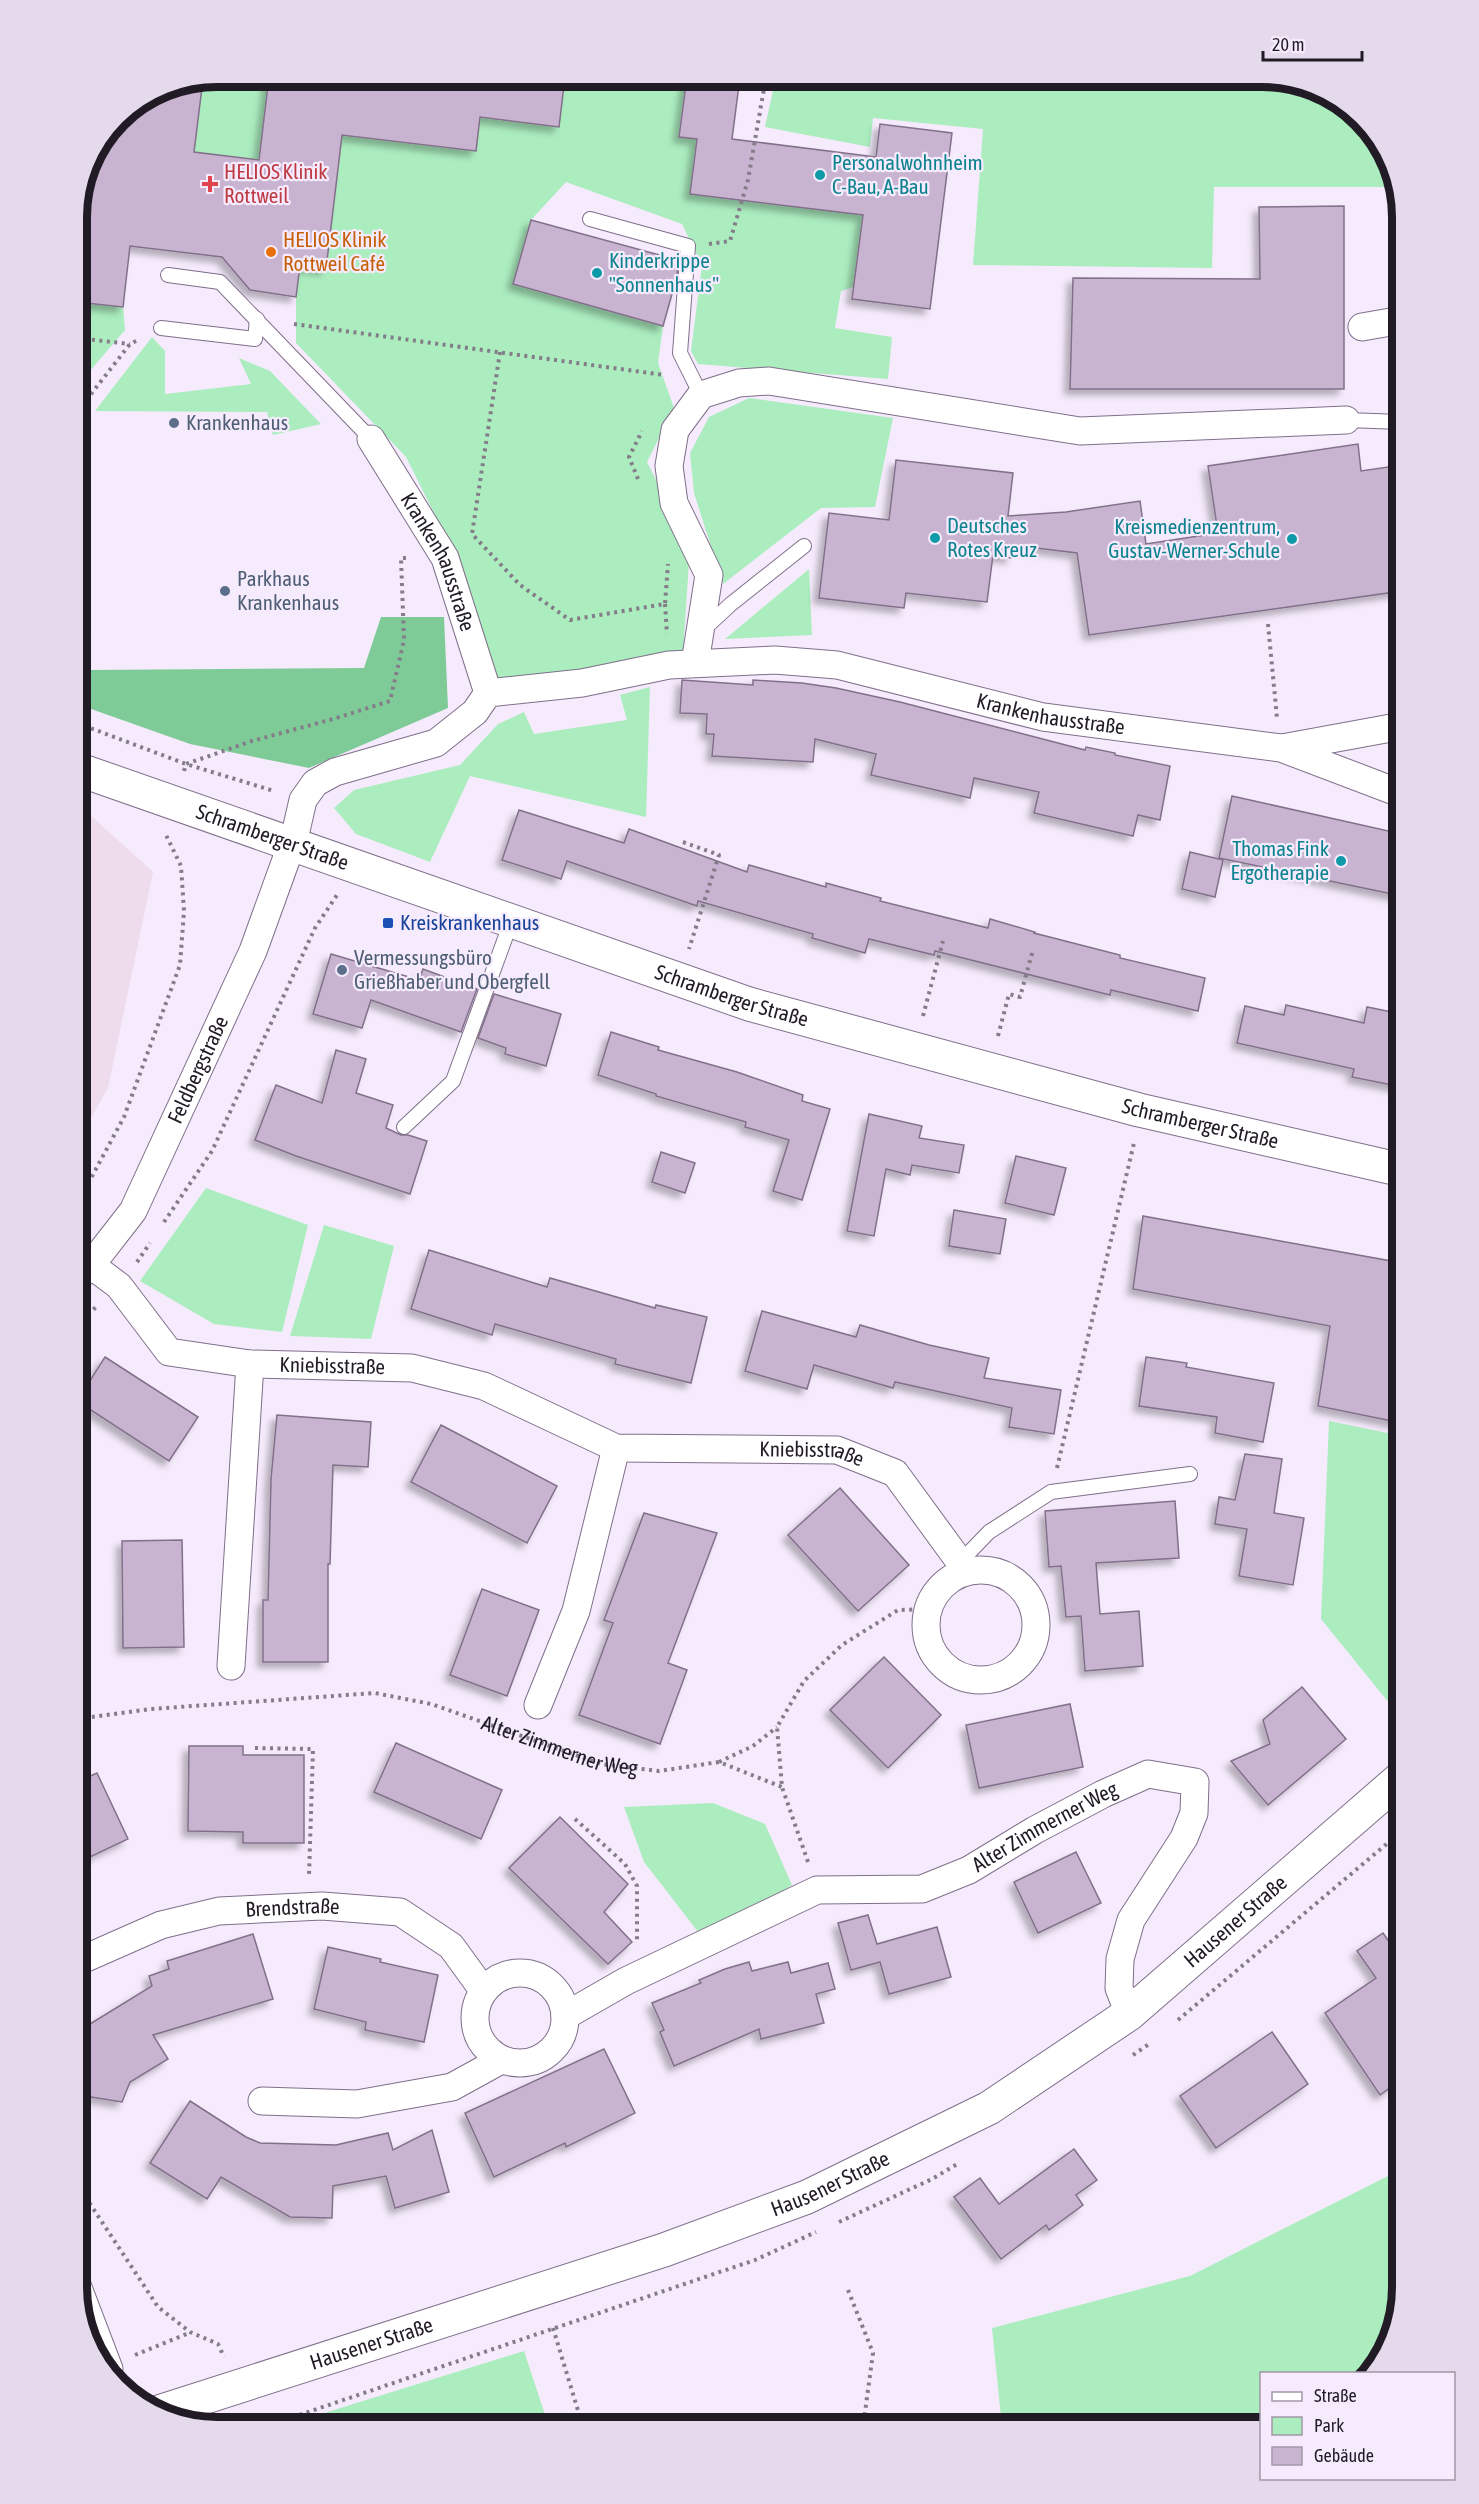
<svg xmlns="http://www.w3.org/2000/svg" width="1479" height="2504" font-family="'Asap Condensed',sans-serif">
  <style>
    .commercial { fill: #eedcec }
    .green { fill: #abedbf }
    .forest { fill: #7fcb97 }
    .building { fill: #c8b4d0; stroke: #82708a; stroke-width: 1.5; filter: url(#shadow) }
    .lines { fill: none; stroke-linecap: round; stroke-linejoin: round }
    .service-casing { stroke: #7f6f89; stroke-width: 16 }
    .minor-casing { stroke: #7f6f89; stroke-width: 29 }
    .tertiary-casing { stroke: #7f6f89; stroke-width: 35 }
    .secondary-casing { stroke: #7f6f89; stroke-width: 35 }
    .path { stroke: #847c89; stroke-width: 4; stroke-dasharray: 3 4.5; stroke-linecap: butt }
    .service { stroke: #fff; stroke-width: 14 }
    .minor { stroke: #fff; stroke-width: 27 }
    .tertiary { stroke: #fff; stroke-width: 33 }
    .secondary { stroke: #fff; stroke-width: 33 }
    .culture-dot { fill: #0f9aa8; stroke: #f6ebfd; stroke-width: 2 }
    .health-dot { fill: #e0444e; stroke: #f6ebfd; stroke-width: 2 }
    .food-dot { fill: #e8710a; stroke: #f6ebfd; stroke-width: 2 }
    .service-dot { fill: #5c6f8a; stroke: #f6ebfd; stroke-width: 2 }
    .transit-dot { fill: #1a4fb4; stroke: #f6ebfd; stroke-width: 2 }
    .labels { text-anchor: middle; stroke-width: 4.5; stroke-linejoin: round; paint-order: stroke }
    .culture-label { font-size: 21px; fill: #0d838f; stroke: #f6ebfd; text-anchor: start }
    .health-label { font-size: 21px; fill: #be3a42; stroke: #f6ebfd; text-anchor: start }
    .food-label { font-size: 21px; fill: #c56008; stroke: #f6ebfd; text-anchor: start }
    .service-label { font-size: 21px; fill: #4e5e75; stroke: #f6ebfd; text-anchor: start }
    .street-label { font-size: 21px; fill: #211b25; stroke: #f6ebfd }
    .transit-label { font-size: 21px; fill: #164399; stroke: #f6ebfd; text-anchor: start }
    .rim { fill: none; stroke: #211b25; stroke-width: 8 }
  </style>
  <defs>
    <filter id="shadow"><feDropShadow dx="-5.5" dy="5.5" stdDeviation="3" flood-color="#0004"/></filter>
  </defs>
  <rect width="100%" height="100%" fill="#f6ebfd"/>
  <path class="commercial" d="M77,809L88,813L153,872L108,1088L77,1143Z"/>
  <g class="green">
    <path d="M218,77H269L259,160L194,152L203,79Z"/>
    <path d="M565,77H687L679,136L697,139L691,194L863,215L854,287L841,291L835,328L892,337L888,379L698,364L691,351L702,265L682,224L566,182L531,220L513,284L663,326L658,363L674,408L647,462L690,548L683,652L492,684L451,547L406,457L296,343V297L300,266L326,269L342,135L476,151L480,117L559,126Z"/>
    <path d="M776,77H1271L1340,100L1388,155L1402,218V259L1389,187H1214L1212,268L973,265L983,129L873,118L870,147L765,127Z"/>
    <path d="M77,302L123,307L125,330L77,386Z"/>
    <path d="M152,337L165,351V394L251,384L239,358L270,371L321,424L273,435L267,412L95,411Z"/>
    <path d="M749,398L893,418L875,507L821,508L723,584L694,493L690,453L709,417Z"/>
    <path d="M809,569L812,635L725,639Z"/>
    <path d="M650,687L646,817L470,776L430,862L356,834L334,808L354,790L460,765L498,724L524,712L534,734L627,720L620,695Z"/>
    <path d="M206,1188L308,1225L282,1332L214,1324L140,1281Z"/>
    <path d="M324,1225L394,1246L371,1339L290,1336Z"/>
    <path d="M1329,1421L1402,1436V1719L1321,1619Z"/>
    <path d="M713,1803L765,1824L792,1885L706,1942L644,1862L624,1807Z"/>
    <path d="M1402,2169V2287L1379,2365L1369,2373L1262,2374L1261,2427H1002L992,2328L1190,2276Z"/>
    <path d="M524,2351L549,2427H284L289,2424Z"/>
  </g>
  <path class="forest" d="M77,604L87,605L88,670L364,668L381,617H444L448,708L309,768L190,744L77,704Z"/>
  <g class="building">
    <path d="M269,77H565L559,127L480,117L476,151L342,135L326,269L300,266L296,297L250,290L222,257L130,246L123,307L77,302V209L91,155L118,118L164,87L203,79L194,152L259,160Z"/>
    <path d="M687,77H740L732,139L876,157L880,124L952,133L930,309L852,299L863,215L690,194L697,139L679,137Z"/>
    <path d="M1344,206V389H1070L1073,278L1260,279L1259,207Z"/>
    <path d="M531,220L678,260L677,276L663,326L513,284Z"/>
    <path d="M1358,444L1361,471L1402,465V591L1089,635L1077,553L1012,545L1011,558L993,555L987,602L906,593L904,608L819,598L829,513L889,520L896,460L1013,473L1008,516L1066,512L1140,501L1146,544L1218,533L1208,466Z"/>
    <path d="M682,680L753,685V680L802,683L836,688L900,702L1085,750L1086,747L1115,753V755L1170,766L1160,820L1138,815L1133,836L1034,813L1039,792L974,778L970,798L871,775L876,754L815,739L813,762L712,756L714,734H706L707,714L680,713Z"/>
    <path d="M1232,796L1402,834V896L1219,858Z"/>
    <path d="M519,810L624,843L629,829L747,872L749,865L826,887V883L881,898L880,901L988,928L990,919L1035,932L1034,933L1120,955V958L1205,978L1198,1011L1111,990L1110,995L935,951L934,955L869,939L865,953L812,938L813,934L698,901L697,906L567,861L561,879L502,860Z"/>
    <path d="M1190,852L1223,860L1215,897L1182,889Z"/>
    <path d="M331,954L419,980L423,969L477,989L461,1032L371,1000L362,1028L313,1014Z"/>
    <path d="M494,994L561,1014L546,1066L505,1054L506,1048L478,1038Z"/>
    <path d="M1286,1005L1364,1023L1367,1007L1402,1014V1087L1352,1077L1354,1069L1237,1043L1245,1006L1284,1015Z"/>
    <path d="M611,1032L659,1047L658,1050L737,1072L803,1095L802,1101L830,1109L802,1200L773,1191L789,1140L745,1127L746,1122L656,1096V1094L598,1075Z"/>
    <path d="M336,1050L366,1059L356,1093L393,1105L386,1128L401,1135H408L427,1141L410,1194L296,1156L255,1140L276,1085L322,1103Z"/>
    <path d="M869,1114L922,1126L919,1138L964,1145L959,1173L912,1165L910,1175L886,1169L874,1236L847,1231Z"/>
    <path d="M661,1152L695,1163L685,1193L652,1182Z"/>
    <path d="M1016,1156L1066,1168L1054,1215L1005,1203Z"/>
    <path d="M954,1210L1006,1219L1000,1254L949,1246Z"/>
    <path d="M1143,1216L1402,1263V1423L1318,1406L1330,1326L1133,1289Z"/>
    <path d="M429,1250L547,1287L550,1278L655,1308L656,1305L707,1317L691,1383L615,1364L616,1359L495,1324L492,1335L411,1309Z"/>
    <path d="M762,1311L856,1337L860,1325L929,1345L989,1358L984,1378L1061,1390L1054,1434L1009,1427L1012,1408L895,1382L893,1388L814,1365L807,1389L745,1371Z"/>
    <path d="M105,1357L198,1417L169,1461L77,1401Z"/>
    <path d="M1146,1357L1187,1363L1186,1367L1274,1383L1263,1442L1215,1433L1217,1417L1139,1406Z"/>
    <path d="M277,1415L371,1422L368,1467L333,1465L330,1564H328V1662H263V1600H268L271,1479Z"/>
    <path d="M441,1425L557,1486L527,1543L411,1482Z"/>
    <path d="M1245,1454L1282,1459L1274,1513L1304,1518L1293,1585L1239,1576L1247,1529L1215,1524L1219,1497L1235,1500Z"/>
    <path d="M840,1488L909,1565L858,1611L788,1535Z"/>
    <path d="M1175,1501L1179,1558L1096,1563L1100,1614L1139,1611L1143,1666L1085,1671L1081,1616L1066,1617L1061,1566L1049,1567L1045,1511Z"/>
    <path d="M644,1513L717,1533L668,1663L687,1670L660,1744L579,1715L613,1623L604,1620Z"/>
    <path d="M182,1540L184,1647L123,1648L122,1541Z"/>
    <path d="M482,1589L539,1610L507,1696L450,1675Z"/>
    <path d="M884,1657L941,1715L888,1768L830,1710Z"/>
    <path d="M1302,1687L1346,1739L1268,1805L1231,1761L1270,1744L1263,1720Z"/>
    <path d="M1070,1704L1083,1767L979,1788L966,1725Z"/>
    <path d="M396,1743L502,1790L481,1839L374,1792Z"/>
    <path d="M189,1746H243V1755H304V1843H243V1832L188,1831Z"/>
    <path d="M97,1773L128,1839L77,1863V1782Z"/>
    <path d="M560,1817L628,1884L604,1912L632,1942L608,1964L509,1868Z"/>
    <path d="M1076,1852L1101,1903L1038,1933L1014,1882Z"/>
    <path d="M868,1915L877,1944L937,1927L951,1977L889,1994L880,1962L851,1970L838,1923Z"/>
    <path d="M1383,1933L1402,1960V2079L1380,2095L1325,2013L1376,1978L1357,1951Z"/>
    <path d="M253,1934L273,1999L153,2035L168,2059L130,2082L122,2102L91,2097L77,2075V2032L152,1986L149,1976L169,1969L167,1961Z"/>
    <path d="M328,1947L381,1959L380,1962L438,1975L424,2042L365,2030L366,2022L314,2009Z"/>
    <path d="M749,1962L752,1971L788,1962L791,1973L828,1963L835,1989L816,1994L824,2023L761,2039L759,2029L674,2066L660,2032L664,2030L652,2003L701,1983L699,1980L725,1969Z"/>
    <path d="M1272,2032L1308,2084L1216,2148L1180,2096Z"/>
    <path d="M604,2049L635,2113L566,2147L565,2143L494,2177L465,2113Z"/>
    <path d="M190,2101L246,2137L260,2143L336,2145L388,2133L393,2150L432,2130L449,2192L395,2208L386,2176L333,2186L332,2218L290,2217L221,2177L207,2199L150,2163Z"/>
    <path d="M1074,2149L1097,2180L1076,2195L1083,2205L1049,2230L1046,2225L1001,2259L954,2197L980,2178L999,2204Z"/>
  </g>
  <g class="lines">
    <defs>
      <g id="service">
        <path d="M590,219L688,246L680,353L701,395"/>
        <path d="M168,275L220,282L371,439"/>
        <path d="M161,328L255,339L257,319"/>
        <path d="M1346,420L1402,422"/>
        <path d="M704,629L731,604L804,546"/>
        <path d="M404,1127L453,1081L511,922"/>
        <path d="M960,1562L989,1532L1051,1492L1190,1474"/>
      </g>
      <g id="minor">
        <path d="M1362,327L1402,320"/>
        <path id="s2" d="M371,439L445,558L488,693"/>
        <path d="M695,663L709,575L674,503L669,466L675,430L701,395L739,383L769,381L1080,431L1346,420"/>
        <path d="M1282,748L1402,726"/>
        <path id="s3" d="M91,1265L119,1286L169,1352L250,1364L412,1368L484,1386L616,1448L837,1450L895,1473L960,1562L961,1573"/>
        <path id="s4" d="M77,1278L91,1265L133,1211L253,951L295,835L303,800L315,783L335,772L436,743L475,712L488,693L582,683L669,665L775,660L837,665L1043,717L1281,748L1402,794"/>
        <circle cx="981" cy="1625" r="55"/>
        <path d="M231,1666L250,1364"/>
        <path d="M538,1705L576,1611L616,1448"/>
        <path id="s5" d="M77,1962L161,1925L219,1911L322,1906L400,1912L451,1946L483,1990"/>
        <circle cx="520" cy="2018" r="45"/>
        <path id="s6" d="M565,2016L626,1981L817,1890L922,1889L969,1870L1035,1830L1103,1794L1148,1774L1195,1782L1194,1813L1184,1838L1131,1920L1120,1959L1119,1988L1129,2014"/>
        <path d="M262,2101L357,2104L452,2087L501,2060"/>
        <path d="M77,2285L109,2369"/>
      </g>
      <g id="tertiary">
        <path id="s7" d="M77,769L749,1004L1139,1110L1402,1170"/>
      </g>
      <g id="secondary">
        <path id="s8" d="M162,2411L664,2250L807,2197L989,2108L1129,2014L1402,1777"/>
      </g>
    </defs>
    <use href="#service" class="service-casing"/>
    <use href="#minor" class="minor-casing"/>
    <use href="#tertiary" class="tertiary-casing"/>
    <use href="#secondary" class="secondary-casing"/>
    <g class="path">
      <path d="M709,244L730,241L748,180L766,77"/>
      <path d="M294,324L664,375"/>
      <path d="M77,338L130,344"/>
      <path d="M500,352L472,534L520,585L570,620L665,604L668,564"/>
      <path d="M77,412L130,344L140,339"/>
      <path d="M638,479L629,457L642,431"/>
      <path d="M665,604L667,634"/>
      <path d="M1268,624L1277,718"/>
      <path d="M77,723L186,764L274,791"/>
      <path d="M184,771L186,764L252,741L333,719L390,701L404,640L401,558H408"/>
      <path d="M683,842L719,855L689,949"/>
      <path d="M923,1016L943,941"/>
      <path d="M998,1036L1009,994L1020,997L1033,950"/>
      <path d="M77,1194L90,1180L124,1117L180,965L184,911L181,866L166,835"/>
      <path d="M164,1222L212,1151L315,928L337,895"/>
      <path d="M137,1262L150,1243"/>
      <path d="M77,1325L96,1307"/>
      <path d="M1057,1468L1134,1143"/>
      <path id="s1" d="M77,1719L151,1709L375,1693L431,1704L601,1764L659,1771L719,1762L782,1787"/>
      <path d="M255,1748L313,1749L309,1876"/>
      <path d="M719,1762L753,1746L777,1727"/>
      <path d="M575,1819L625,1864L637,1886V1942"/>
      <path d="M808,1862L782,1787L777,1727L804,1681L842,1645L898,1610L928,1609"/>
      <path d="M1178,2020L1402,1831"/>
      <path d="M1133,2055L1149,2044"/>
      <path d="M77,2184L158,2307L190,2332L218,2344L224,2357"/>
      <path d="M839,2222L932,2179L959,2163"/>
      <path d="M848,2290L873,2353L863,2427"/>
      <path d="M553,2328L583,2427"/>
      <path d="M135,2355L189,2333"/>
      <path d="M255,2417L260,2427"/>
      <path d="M264,2427L755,2260L816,2232"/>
    </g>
    <use href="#service" class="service"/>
    <use href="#minor" class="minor"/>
    <use href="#tertiary" class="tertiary"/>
    <use href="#secondary" class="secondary"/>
  </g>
  <g class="culture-dot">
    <circle cx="820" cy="175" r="6"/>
    <circle cx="597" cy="273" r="6"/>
    <circle cx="935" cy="538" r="6"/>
    <circle cx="1292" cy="539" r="6"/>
    <circle cx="1341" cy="861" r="6"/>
  </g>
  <path class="health-dot" d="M207 175h6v6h6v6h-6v6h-6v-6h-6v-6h6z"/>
  <circle class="food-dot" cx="271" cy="252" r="6"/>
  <g class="service-dot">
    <circle cx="174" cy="423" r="6"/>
    <circle cx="225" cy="591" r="6"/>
    <circle cx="342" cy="970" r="6"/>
  </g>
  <rect class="transit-dot" x="382" y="917" width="12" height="12" rx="3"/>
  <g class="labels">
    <g class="culture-label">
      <text x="832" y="170">Personalwohnheim<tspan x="832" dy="24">C-Bau, A-Bau</tspan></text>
      <text x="609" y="268">Kinderkrippe<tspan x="609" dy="24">"Sonnenhaus"</tspan></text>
      <text x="947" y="533">Deutsches<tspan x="947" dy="24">Rotes Kreuz</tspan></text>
      <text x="1280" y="534" text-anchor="end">Kreismedienzentrum,<tspan x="1280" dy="24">Gustav-Werner-Schule</tspan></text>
      <text x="1329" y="856" text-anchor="end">Thomas Fink<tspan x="1329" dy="24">Ergotherapie</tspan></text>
    </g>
    <g class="health-label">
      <text x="224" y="179">HELIOS Klinik<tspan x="224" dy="24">Rottweil</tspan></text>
    </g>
    <g class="food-label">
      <text x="283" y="247">HELIOS Klinik<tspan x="283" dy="24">Rottweil Café</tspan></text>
    </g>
    <g class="service-label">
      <text x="186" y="430">Krankenhaus</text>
      <text x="237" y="586">Parkhaus<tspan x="237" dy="24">Krankenhaus</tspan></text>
      <text x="354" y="965">Vermessungsbüro<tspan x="354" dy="24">Grießhaber und Obergfell</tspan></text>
    </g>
    <g class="street-label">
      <text dy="7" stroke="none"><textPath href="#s2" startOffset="141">Krankenhausstraße</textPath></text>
      <text dy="7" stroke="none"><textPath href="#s4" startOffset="1326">Krankenhausstraße</textPath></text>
      <text dy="7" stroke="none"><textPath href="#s7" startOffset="207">Schramberger Straße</textPath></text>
      <text dy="7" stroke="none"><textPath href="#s7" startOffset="693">Schramberger Straße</textPath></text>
      <text dy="7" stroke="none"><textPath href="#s4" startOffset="243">Feldbergstraße</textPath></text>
      <text dy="7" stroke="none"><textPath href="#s7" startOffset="1179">Schramberger Straße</textPath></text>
      <text dy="7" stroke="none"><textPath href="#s3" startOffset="282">Kniebisstraße</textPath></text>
      <text dy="7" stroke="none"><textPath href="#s3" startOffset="778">Kniebisstraße</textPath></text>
      <text dy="7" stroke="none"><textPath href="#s1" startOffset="492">Alter Zimmerner Weg</textPath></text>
      <text dy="7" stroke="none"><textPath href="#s6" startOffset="525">Alter Zimmerner Weg</textPath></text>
      <text dy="7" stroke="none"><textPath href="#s5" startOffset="225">Brendstraße</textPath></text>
      <text dy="7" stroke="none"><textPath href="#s8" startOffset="1192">Hausener Straße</textPath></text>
      <text dy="7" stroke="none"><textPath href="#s8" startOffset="706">Hausener Straße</textPath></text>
      <text dy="7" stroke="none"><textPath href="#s8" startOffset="220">Hausener Straße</textPath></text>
    </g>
    <g class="transit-label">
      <text x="400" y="930">Kreiskrankenhaus</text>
    </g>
  </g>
  <path d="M0 0H1479V2504H0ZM217 87H1262A130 130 0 0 1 1392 217V2287A130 130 0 0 1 1262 2417H217A130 130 0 0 1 87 2287V217A130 130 0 0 1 217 87Z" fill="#e5daec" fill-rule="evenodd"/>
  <path class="rim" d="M217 87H1262A130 130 0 0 1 1392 217V2287A130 130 0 0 1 1262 2417H217A130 130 0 0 1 87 2287V217A130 130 0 0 1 217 87Z"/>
  <rect x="1260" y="2372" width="195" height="108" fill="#f6ebfd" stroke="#a198a7" stroke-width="1.5"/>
  <rect x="1272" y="2392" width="30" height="9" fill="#ffffff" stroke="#a198a7" stroke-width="1.5"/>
  <text x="1314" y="2402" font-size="18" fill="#211b25">Straße</text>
  <rect x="1272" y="2417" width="30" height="18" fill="#abedbf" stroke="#a198a7" stroke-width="1.5"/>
  <text x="1314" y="2432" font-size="18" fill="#211b25">Park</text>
  <rect x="1272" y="2447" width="30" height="18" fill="#c8b4d0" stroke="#a198a7" stroke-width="1.5"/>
  <text x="1314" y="2462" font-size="18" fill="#211b25">Gebäude</text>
  <path d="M1263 51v9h99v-9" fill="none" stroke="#211b25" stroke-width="3"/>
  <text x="1272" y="51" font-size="18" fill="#211b25" stroke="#f6ebfd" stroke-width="4.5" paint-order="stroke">20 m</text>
</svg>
